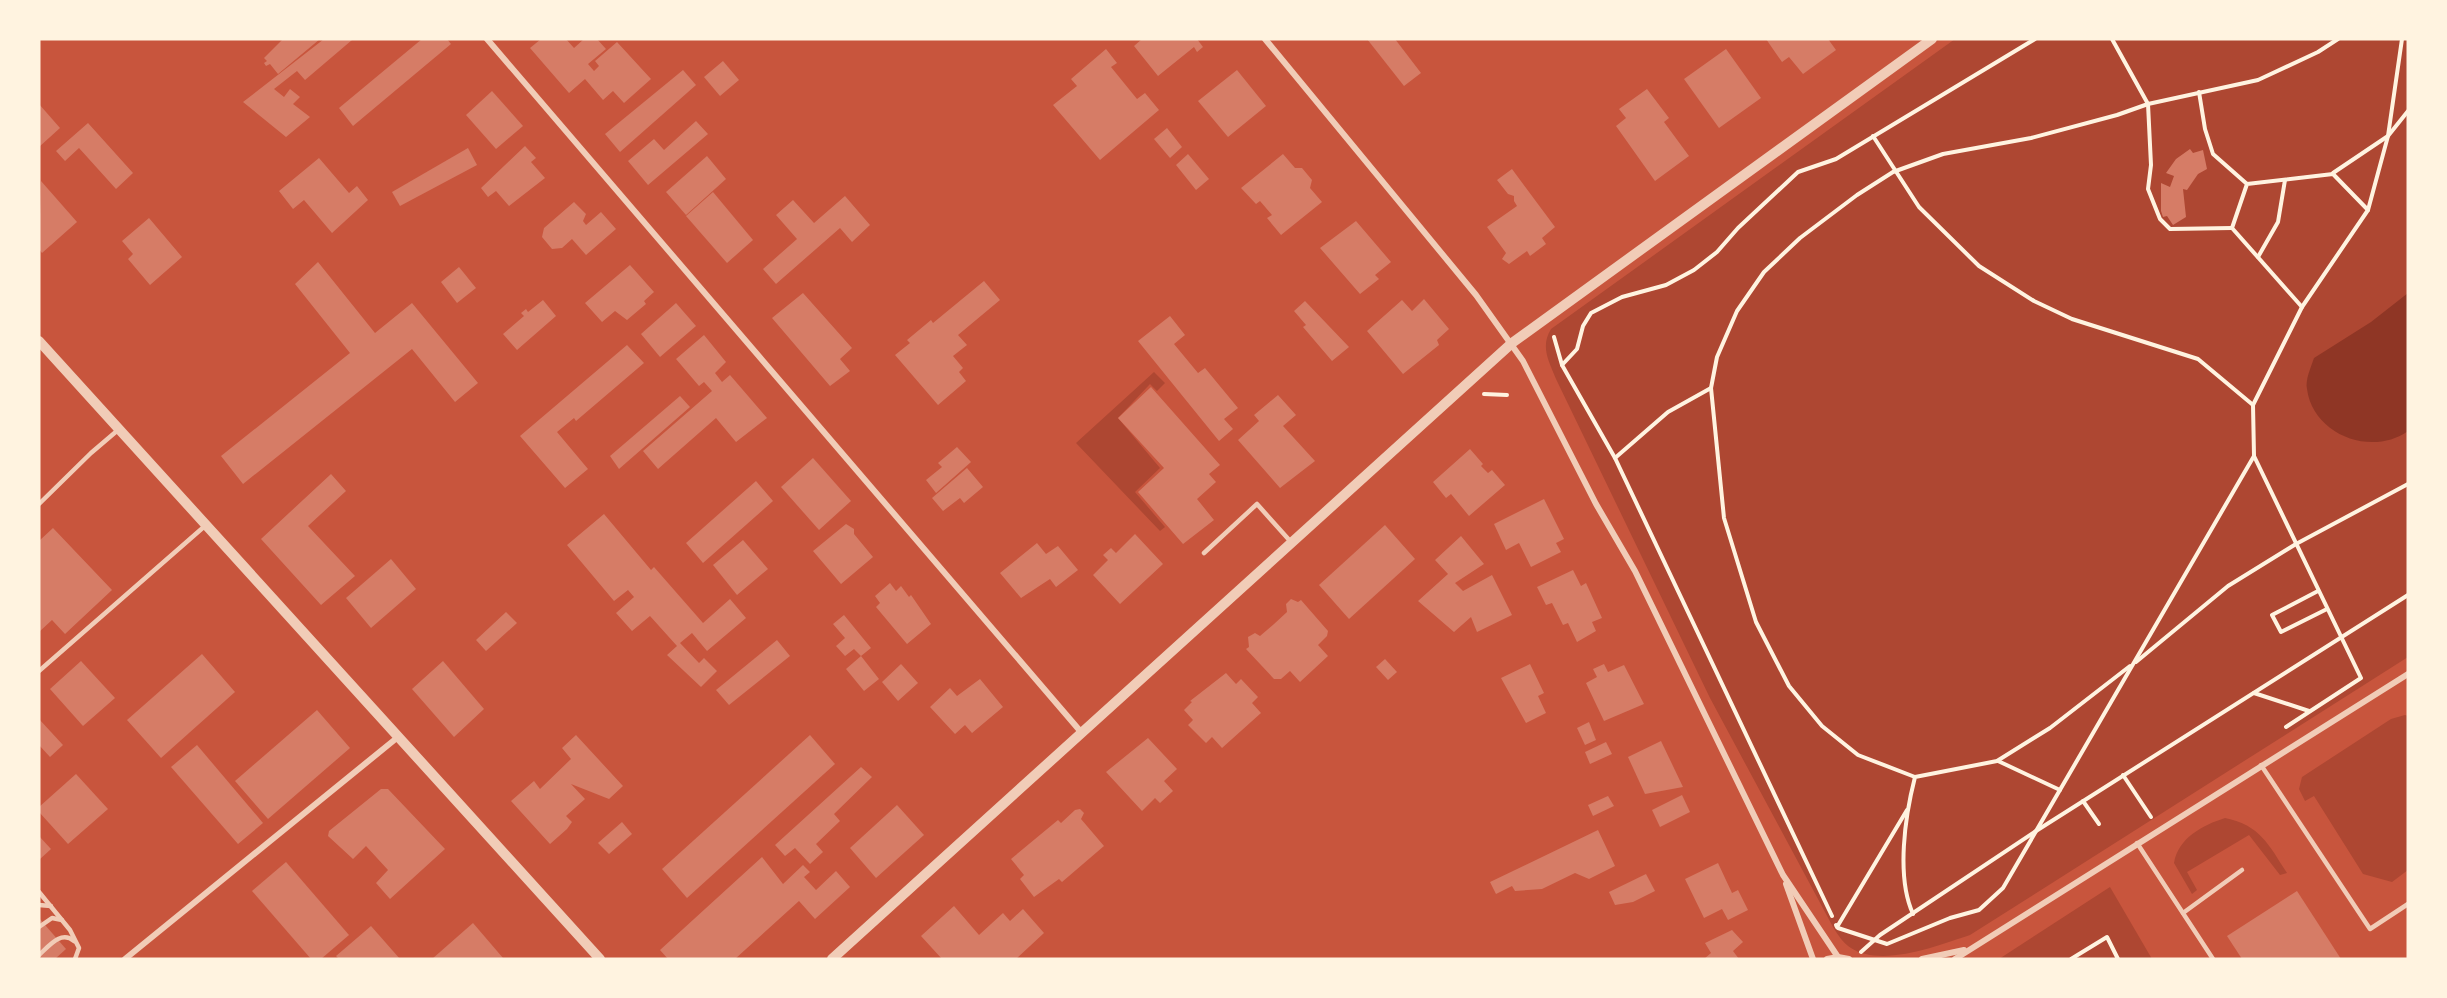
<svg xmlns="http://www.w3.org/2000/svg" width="2447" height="998" font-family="'PT Serif',serif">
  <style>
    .green { fill: #ae4732 }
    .water { fill: #8f3625 }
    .building { fill: #d67c66 }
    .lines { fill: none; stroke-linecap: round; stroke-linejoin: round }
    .path { stroke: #fff3e0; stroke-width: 4 }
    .service { stroke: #f1ccb7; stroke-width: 4.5 }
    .minor { stroke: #f1ccb7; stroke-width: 6 }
    .tertiary { stroke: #f1ccb7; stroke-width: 10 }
  </style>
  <rect width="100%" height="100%" fill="#c8553d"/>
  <g class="green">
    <path d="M1955,39H2408V657L1970,935C1939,945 1882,968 1851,948C1843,943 1838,935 1833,927L1710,698L1556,379C1549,361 1540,347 1551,329Z"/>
    <path d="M1154,372L1165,383L1157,391L1150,384L1118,418L1160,468L1135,492L1165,527L1160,531L1076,443Z"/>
    <path d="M2405,715L2408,716V870L2392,882L2363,874L2314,796L2305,801L2299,789L2302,777L2391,719Z"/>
    <path d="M2225,818C2260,825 2269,845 2287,873L2280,875L2249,835L2187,872L2197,890L2192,894L2174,863C2178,838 2203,825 2225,818Z"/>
    <path d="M2110,887L2152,959H1999Z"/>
  </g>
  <path class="water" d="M2408,293V431C2372,457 2313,435 2307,389C2305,380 2311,367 2314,358L2371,322Z"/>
  <g class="building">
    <path d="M283,39H320L278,74L270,64L266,66L264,63L267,61L264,58Z"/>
    <path d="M324,39L352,40L305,80L297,71L274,89L284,97L290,89L300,97L293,104L310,117L286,137L243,102Z"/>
    <path d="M422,39H447L451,44L353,126L339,108Z"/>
    <path d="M541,39H566L574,48L584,39H597L606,49L588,64L594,71L599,66L595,61L617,42L651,79L624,103L613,91L603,100L585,79L569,93L530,48Z"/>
    <path d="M1142,39H1197L1203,47L1197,52L1194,47L1158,76L1134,46Z"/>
    <path d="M1367,39H1395L1421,73L1404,86Z"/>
    <path d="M1766,39H1828L1836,50L1803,74L1789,57L1782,62Z"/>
    <path d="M1106,49L1117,63L1111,67L1137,99L1145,93L1159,110L1100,160L1053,105L1077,86L1071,79Z"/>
    <path d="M1726,49L1761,98L1719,128L1684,79Z"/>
    <path d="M723,61L739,80L720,96L704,77Z"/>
    <path d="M683,70L696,85L620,152L605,134Z"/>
    <path d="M1237,70L1266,106L1228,137L1198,101Z"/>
    <path d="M1647,89L1669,118L1664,122L1689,156L1655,181L1616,126L1626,118L1619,109Z"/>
    <path d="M492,91L523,126L496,149L466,115Z"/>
    <path d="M39,104L60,128L39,147Z"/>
    <path d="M696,121L708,134L648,185L628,161L654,139L664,150Z"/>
    <path d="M88,123L133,173L116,189L79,148L65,161L56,151Z"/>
    <path d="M1167,128L1182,147L1170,158L1154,139Z"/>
    <path d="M525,146L536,158L531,162L545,178L509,206L496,191L488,197L481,188Z"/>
    <path d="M468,148L477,165L400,206L392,192Z"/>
    <path d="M2190,149L2193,153L2203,150L2207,169L2198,174L2187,190L2183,189L2186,217L2173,225L2167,216L2163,217L2161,211V183L2170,187L2174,176L2166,173L2176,159Z"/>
    <path d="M1188,154L1209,179L1196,190L1176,165Z"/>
    <path d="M1283,154L1295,168H1302L1312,180L1310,188L1322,202L1281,235L1267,218L1272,215L1260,201L1256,204L1241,188Z"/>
    <path d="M707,156L726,179L686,215L666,192Z"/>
    <path d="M319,158L349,193L357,186L368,200L332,233L304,200L293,209L279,191Z"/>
    <path d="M1512,169L1555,227L1542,238L1546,244L1530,256L1527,251L1509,264L1502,259L1506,253L1487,227L1517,206L1514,201V196L1508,194L1497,180Z"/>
    <path d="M41,181L77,222L42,253L39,249Z"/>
    <path d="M713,192L753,240L727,263L686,216Z"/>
    <path d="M845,196L870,225L852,242L840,228L776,284L763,269L797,239L776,215L793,200L814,223Z"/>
    <path d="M574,202L586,214L583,221L586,225L601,212L616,229L586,255L572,239L562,248L552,249L542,237L544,228Z"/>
    <path d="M149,218L182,257L150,285L128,259L133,254L122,241Z"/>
    <path d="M1356,221L1391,262L1375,275L1379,279L1360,294L1320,248Z"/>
    <path d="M318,262L375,333L412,303L478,383L455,402L412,349L243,484L221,456L350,353L295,284Z"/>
    <path d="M630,265L654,292L644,301L646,304L627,320L615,311L602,322L585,303Z"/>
    <path d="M459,267L476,288L457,303L441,282Z"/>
    <path d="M984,281L1000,300L958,335L967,345L953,356L963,368L959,372L966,381L938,405L895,355L910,343L907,340L931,320L933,323Z"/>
    <path d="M803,293L852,348L840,359L850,371L830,386L772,318Z"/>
    <path d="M1424,299L1449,329L1437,340L1439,345L1403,374L1367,331L1402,300L1412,311Z"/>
    <path d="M543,300L556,316L517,350L503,334L524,316L521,313L526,309L528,312Z"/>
    <path d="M1305,301L1349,347L1332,361L1303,327L1306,325L1294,311Z"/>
    <path d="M676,303L696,326L660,357L641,334Z"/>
    <path d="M1170,316L1185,335L1174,344L1198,373L1205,368L1238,408L1224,419L1233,429L1219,441L1138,341Z"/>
    <path d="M704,335L726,362L715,373L722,382L730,375L767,418L736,442L716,418L658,469L643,451L712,391L704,382L699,386L676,359Z"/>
    <path d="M627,345L644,363L576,421L574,418L557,432L588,469L565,488L520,436Z"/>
    <path d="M1151,387L1220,465L1209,474L1216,482L1197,499L1214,520L1183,544L1138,492L1164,468L1118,418Z"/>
    <path d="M1278,395L1296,415L1283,426L1315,461L1280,488L1238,440L1259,421L1254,415Z"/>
    <path d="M680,396L690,407L619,469L610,456Z"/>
    <path d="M957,447L971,462L936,493L926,480L942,467L938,463Z"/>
    <path d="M1470,449L1483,464L1481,466L1488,473L1492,470L1505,485L1469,516L1451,494L1446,498L1433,482Z"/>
    <path d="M813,458L851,501L819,530L781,487Z"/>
    <path d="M967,468L983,487L964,503L960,498L943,511L932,498Z"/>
    <path d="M331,474L346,491L308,526L355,576L321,605L261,539Z"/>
    <path d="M756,481L773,501L703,563L686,543Z"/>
    <path d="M1544,499L1564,539L1556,543L1561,552L1531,567L1519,543L1506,550L1494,524Z"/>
    <path d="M604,514L651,570L654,567L703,623L730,599L746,618L707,651L692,633L680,643L699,663L704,658L717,671L701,687L667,655L677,646L650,616L632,631L616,613L634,597L628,590L614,601L567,545Z"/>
    <path d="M846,524L854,529V534L873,557L841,584L813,551Z"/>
    <path d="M1385,525L1415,559L1349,619L1319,585Z"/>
    <path d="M53,528L112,590L65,634L52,620L39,632V541Z"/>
    <path d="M1135,534L1163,564L1120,604L1093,575L1108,560L1103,555L1111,548L1116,553Z"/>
    <path d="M1461,536L1484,564L1455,583L1463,591L1492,575L1512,615L1477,632L1471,617L1454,632L1418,601L1448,574L1435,560Z"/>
    <path d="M743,540L768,569L737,595L713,565Z"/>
    <path d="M1037,543L1046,554L1058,546L1078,570L1056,587L1050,579L1021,598L1000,573Z"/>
    <path d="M391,559L416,589L371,628L346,598Z"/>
    <path d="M1573,570L1581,586L1586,583L1602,618L1592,622L1596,631L1577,642L1568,623L1563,625L1552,603L1546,605L1537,587Z"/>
    <path d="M890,583L896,591L901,586L909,597L911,595L931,624L907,644L876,607L880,603L875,596Z"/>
    <path d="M1291,599L1298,602L1301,600L1328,631L1327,636L1318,645L1328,656L1300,682L1290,671L1281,679H1274L1246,649L1249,647L1248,637L1255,633L1260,636L1274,624L1287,612L1286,604Z"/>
    <path d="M506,612L517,623L486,651L476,640Z"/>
    <path d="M844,615L871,648L861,656L854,649L845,656L836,646L845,638L833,624Z"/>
    <path d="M777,640L790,656L729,705L716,690Z"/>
    <path d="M202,654L235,692L161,758L127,720Z"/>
    <path d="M861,656L879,679L864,691L846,669Z"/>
    <path d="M1385,659L1397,672L1388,680L1376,667Z"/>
    <path d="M81,661L115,698L83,726L50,689Z"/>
    <path d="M443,661L484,709L454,737L412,689Z"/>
    <path d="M901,664L918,683L898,701L882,682Z"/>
    <path d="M1530,664L1544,693L1538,696L1546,713L1526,723L1501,678Z"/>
    <path d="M1604,664L1608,672L1624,665L1644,704L1604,721L1586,683L1597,677L1593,669Z"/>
    <path d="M1226,673L1236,684L1241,679L1258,697L1252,703L1261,713L1222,748L1212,737L1206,743L1188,725L1193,720L1184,710L1192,702L1190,701Z"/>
    <path d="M980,679L1003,707L972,733L965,725L955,734L930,707L950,688L957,696Z"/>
    <path d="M317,710L350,748L268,819L235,781Z"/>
    <path d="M39,719L63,745L50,757L39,745Z"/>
    <path d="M1589,722L1596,740L1585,745L1577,728Z"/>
    <path d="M576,735L623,786L609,799L571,784L585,799L566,816L572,822L567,829L550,844L511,801L534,781L540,789L571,759L562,748Z"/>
    <path d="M810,735L835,764L687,898L662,869Z"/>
    <path d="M1148,738L1177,769L1164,781L1173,791L1160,803L1155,798L1142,811L1106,772Z"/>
    <path d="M1661,741L1683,787L1645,794L1628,757Z"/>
    <path d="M1606,742L1612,754L1590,764L1585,752Z"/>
    <path d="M197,745L263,823L238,844L171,767Z"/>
    <path d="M861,767L872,777L834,814L840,821L816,844L823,852L810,864L795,848L785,856L775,845Z"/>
    <path d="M76,774L108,809L68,844L39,812V807Z"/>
    <path d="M381,789H388L445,849L390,899L376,883L388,870L366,846L353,859L328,836L329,831Z"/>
    <path d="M1682,795L1690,812L1660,827L1652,810Z"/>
    <path d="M1608,796L1614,806L1593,816L1588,805Z"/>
    <path d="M897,805L924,835L876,878L850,848Z"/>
    <path d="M1080,809L1084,813L1081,819L1104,846L1062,882L1059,879L1034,897L1020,879L1024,875L1011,859L1058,820L1061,823L1075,810Z"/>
    <path d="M622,822L632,834L609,854L598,843Z"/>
    <path d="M1598,830L1615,866L1589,879L1575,873L1542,889L1515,891L1512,886L1496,894L1490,882Z"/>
    <path d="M39,836L51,849L39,860Z"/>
    <path d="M762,857L783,884L803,865L810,872L804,877L816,890L836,871L850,887L815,919L799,901L735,959H668L660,950Z"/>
    <path d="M286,862L349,935L321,959H311L252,891Z"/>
    <path d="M1718,863L1732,893L1738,890L1748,910L1728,920L1722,909L1704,918L1685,879Z"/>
    <path d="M1646,874L1655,891L1633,902L1615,905L1609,892Z"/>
    <path d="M2297,891L2341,959H2242L2227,936Z"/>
    <path d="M954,906L979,935L1003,913L1010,921L1023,909L1044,933L1016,959H942L921,936Z"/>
    <path d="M39,918L66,949L55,959H42L39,955Z"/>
    <path d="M473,923L503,958L432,959Z"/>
    <path d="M371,926L400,959H339L336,956Z"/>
    <path d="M1732,930L1743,942L1733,951L1739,959H1704L1711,953L1705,943Z"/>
  </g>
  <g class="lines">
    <g class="path">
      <path d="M2112,39L2148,104L2151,165L2148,189L2160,219L2170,229L2232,228"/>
      <path d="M2199,92L2205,129L2213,154L2247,184L2333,174L2368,210L2302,307L2232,228L2247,184"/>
      <path d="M1873,136L1919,207L1979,266L2034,301L2072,319L2198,359L2253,405"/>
      <path d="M2333,173L2388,136L2408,111"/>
      <path d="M2368,210L2388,136L2402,39"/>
      <path d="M2258,257L2278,222L2285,180"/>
      <path d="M1554,337L1562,365L1615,458L1832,916"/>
      <path d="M1562,365L1577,349L1583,326L1591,313L1622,297L1666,285L1694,270L1717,252L1738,228L1798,172L1836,159L2035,39"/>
      <path d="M1711,388L1724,518L1756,622L1789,686L1822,726L1858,755L1915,777"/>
      <path d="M1484,394L1507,395"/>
      <path d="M2254,456L2361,678L2286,727"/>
      <path d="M1615,458L1668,412L1711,388L1717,357L1737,311L1764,272L1800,238L1857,195L1893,172L1943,154L2031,138L2117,115L2148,104L2258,80L2318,52L2338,39"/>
      <path d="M2318,591L2272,615L2281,632L2327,609"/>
      <path d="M2136,662L2228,586L2296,544L2408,484"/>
      <path d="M2254,693L2309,711"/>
      <path d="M1998,761L2060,790"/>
      <path d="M2123,775L2151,817"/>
      <path d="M2083,801L2099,824"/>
      <path d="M1913,914C1896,877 1905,816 1915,777L1997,761L2050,728L2130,666"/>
      <path d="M1836,925L1837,927L1907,810"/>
      <path d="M1838,928L1887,944L1950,918L1979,910L2003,888L2254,456L2253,405L2302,307"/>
      <path d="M1861,952L1880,935L2036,831L2408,595"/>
      <path d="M2071,959L2107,937L2118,959"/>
    </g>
    <g class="service">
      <path d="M39,504L91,453L118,430"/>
      <path d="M1204,553L1257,504L1291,542"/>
      <path d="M39,671L206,525"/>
      <path d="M2261,765L2370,929L2408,904"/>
      <path d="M2137,843L2213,959"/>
      <path d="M39,892L70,930L79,948L75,959"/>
      <path d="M39,905L51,906"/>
      <path d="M2183,913L2242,870"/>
      <path d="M39,927L52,918L62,920"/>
      <path d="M39,955C49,946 61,930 74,941"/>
    </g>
    <g class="minor">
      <path d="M487,39L1081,732"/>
      <path d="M1265,39L1476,295L1523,361L1596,504L1635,571L1783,875L1838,957"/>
      <path d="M1786,884L1813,959"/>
      <path d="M125,959L398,737"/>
      <path d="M1827,959L1838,957L1849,959"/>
      <path d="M1922,959L1964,950"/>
      <path d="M1955,959L2408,674"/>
    </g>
    <g class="tertiary">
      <path d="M39,341L600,959"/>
      <path d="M832,959L1512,343L1932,39"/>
    </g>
  </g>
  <rect width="2447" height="998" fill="none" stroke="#fff3e0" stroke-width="81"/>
</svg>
